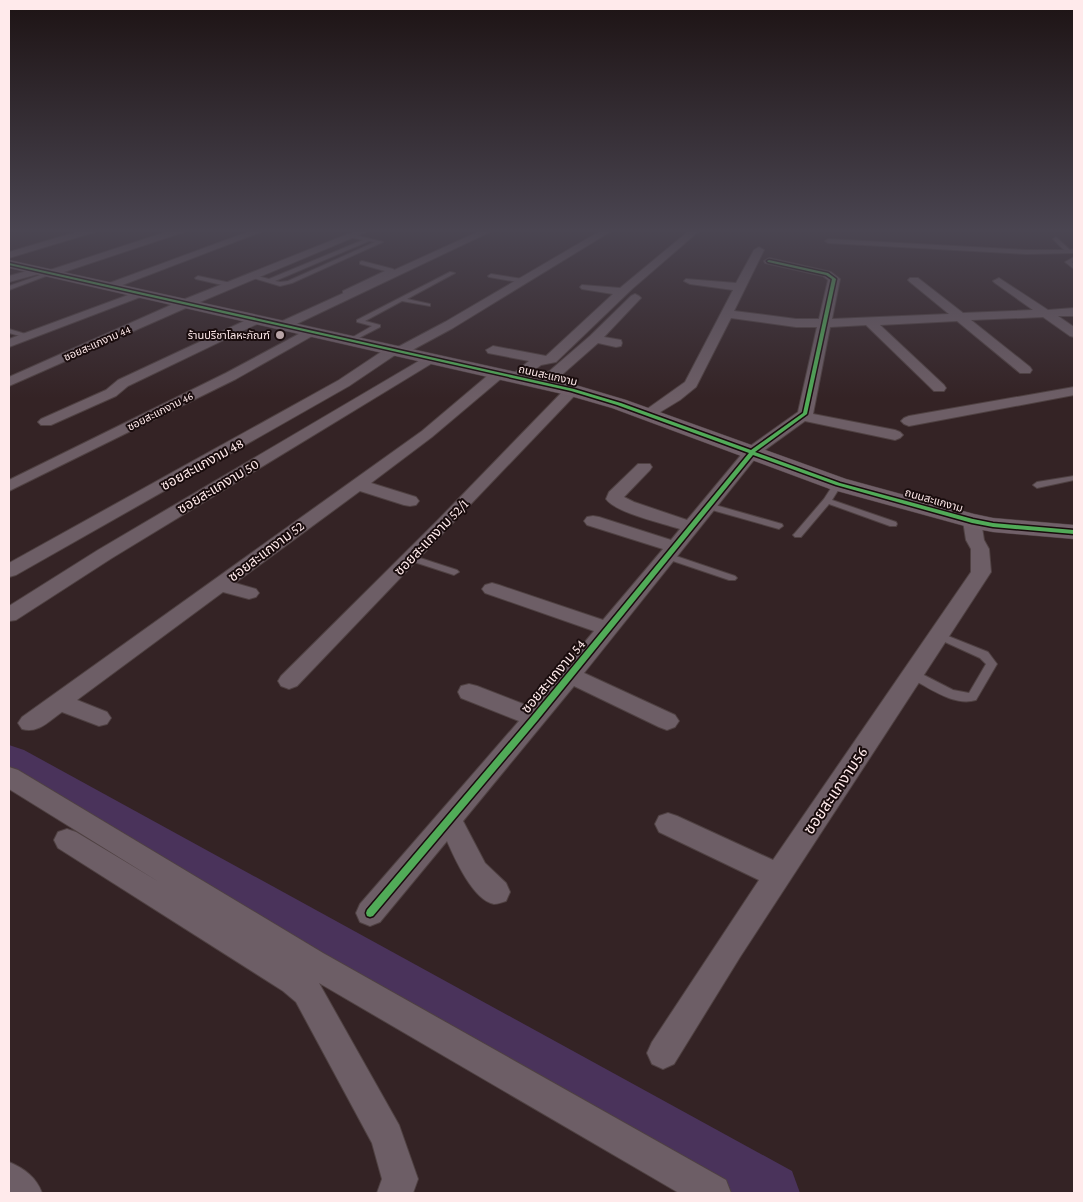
<svg xmlns="http://www.w3.org/2000/svg" width="1083" height="1202" font-family="'Crimson Pro','Noto Sans Thai',serif">
  <style>
    .lines { fill: none; stroke-linecap: round; stroke-linejoin: round }
    .river { fill: #4a335b; fill-rule: evenodd }
    .lane-casing { stroke: #4f4142; stroke-width: 2 }
    .street-casing { stroke: #4f4142; stroke-width: 2 }
    .secondary-casing { stroke: #4f4142; stroke-width: 1 }
    .lane { fill: #6d5e66; fill-rule: evenodd }
    .street { fill: #6d5e66; fill-rule: evenodd }
    .secondary { fill: #716069; fill-rule: evenodd }
    .cycleway-casing { stroke: #190c0d; stroke-width: 3 }
    .cycleway { fill: #51ab58; fill-rule: evenodd }
    .poi-dot { fill: #b8a4a6; stroke: #190c0d; stroke-width: 2 }
    .labels { text-anchor: middle; stroke-width: 4; stroke-linejoin: round; paint-order: stroke }
    .far-poi-label { font-size: 11px; fill: #ffeaeb; stroke: #190c0d; text-anchor: end }
    .far-street-label { font-size: 11px; fill: #ffeaeb; stroke: #190c0d }
    .street-label { font-size: 14px; fill: #ffeaeb; stroke: #190c0d }
    .near-street-label { font-size: 16px; fill: #ffeaeb; stroke: #190c0d }
  </style>
  <rect width="100%" height="100%" fill="#342325"/>
  <g class="lines">
    <path class="river" d="M9,745L24,750L792,1171L800,1193H712L9,781Z"/>
    <defs>
      <g id="lane">
        <path d="M351,234L383,242L292,283L280,286L250,277L253,275L269,279L363,240L349,237ZM369,241L375,242L288,281L280,282L275,281Z"/>
        <path d="M1056,237L1070,250L1074,249V253L1027,254L828,243L825,241L828,239L1027,250H1064L1053,239Z"/>
        <path d="M1074,257V261L1072,262L1074,264V269L1065,262Z"/>
        <path d="M362,261L393,269L396,271L347,293H343V291L385,271L360,264V262Z"/>
        <path d="M49,272L54,273L9,290V286Z"/>
        <path d="M450,272L455,273L407,299L430,304V306L402,301L365,321L380,325V327L351,342L346,341L372,326L357,322V320Z"/>
        <path d="M491,274L523,279L526,281L523,283L489,277L488,276Z"/>
        <path d="M198,276L231,283L234,285L231,287L196,279L195,278Z"/>
        <path d="M9,329L29,335L30,336L27,338L9,333Z"/>
        <path d="M1074,476V480L1037,488L1033,485L1037,482Z"/>
        <path d="M838,481L842,484L832,500L896,522L897,524L896,526H890L829,504L801,537H795L793,535L795,533L824,499L835,482Z"/>
        <path d="M708,503L782,524L783,526L779,529L705,508L704,506Z"/>
        <path d="M667,553L735,576L737,578L735,580H729L664,558L662,556Z"/>
        <path d="M411,555L457,570L459,572L454,575L408,560L406,558Z"/>
        <path d="M938,632L988,652L997,664L976,700C953,707 927,686 908,677L907,674L908,671H916L953,690L969,693L986,664L980,658L934,637L933,635Z"/>
      </g>
      <g id="street">
        <path d="M83,230H97L95,232L9,258V252Z"/>
        <path d="M172,230H186L184,232L55,275L51,276L45,273L47,271Z"/>
        <path d="M253,230H266L112,289H104L102,287L104,285Z"/>
        <path d="M358,230H371L188,307L9,386V377L180,301Z"/>
        <path d="M482,230H494L286,329L282,330L276,326L278,323Z"/>
        <path d="M602,230H613L453,328L403,355H395L349,386L16,575L9,577V563L339,380L387,348H396L445,322Z"/>
        <path d="M690,230L699,231L632,289L556,362L541,365L520,381L515,382L508,378L529,361L488,353L486,350L493,346L546,356L613,294L582,289L580,287L582,285L620,288Z"/>
        <path d="M759,247L764,250L734,311L796,319H819L828,280L823,276L765,263L764,261L769,258L831,272L840,279L832,319L949,314L910,282L908,280L910,278H918L963,313L1033,310L995,283L993,281L999,278L1048,310L1074,308V316H1058L1074,327V337L1070,336L1043,317L971,320L1030,367L1032,370L1030,373H1020L957,321L880,325L944,385L946,388L944,391H934L866,325L830,327L813,414L895,430L900,432L903,435L900,438L895,440L805,421L758,455L584,673L675,715L679,721L675,727L667,730L659,727L574,686L463,821L485,863L506,883L510,892L506,901C502,902 498,904 494,904C473,900 455,859 447,841L380,922L370,926L360,922L356,913L360,904L519,721L461,698L458,692L461,686L469,684L477,686L531,707L594,631L485,593L482,589L485,585L492,583L499,585L603,620L663,549L587,525L584,521L587,517L593,516L599,517L671,540L680,529C662,523 616,513 606,499L609,492L638,464H650L652,467L650,470L624,497L634,502L687,520L746,449L798,412L817,327H796L731,318L696,387L680,400L652,417H642L640,414L685,382L733,290L690,284L684,281L686,279L736,283L754,250Z"/>
        <path d="M38,268L44,271L42,273L9,282V276Z"/>
        <path d="M139,291L143,292L145,294L143,296L9,347V339Z"/>
        <path d="M635,294L639,296L641,298L639,300L604,337L621,340L622,343L621,346L616,347L598,343L548,387H538L536,384L538,381L590,336L631,296Z"/>
        <path d="M255,316L261,320L259,323L128,386L116,396L51,425H41L38,422L41,419L106,390L118,380Z"/>
        <path d="M310,328L316,332L314,335L236,379L9,491V480L226,373Z"/>
        <path d="M429,355L436,359L434,362L112,558L16,620L9,621V606L98,550Z"/>
        <path d="M498,370L503,371L505,374L503,377L432,437L371,483L416,497L419,501L416,505L410,506L404,505L360,491L235,583L256,589L259,593L256,597L249,599L223,592L77,700L107,712L111,718L107,724L99,726L62,712C49,721 38,734 22,729L18,723L22,717L422,431L493,371Z"/>
        <path d="M572,386L577,387L579,390L577,393L297,686L289,689L281,686L278,681L281,676L436,522L567,387Z"/>
        <path d="M1074,387V395L909,426L904,424L901,421L904,418L909,416Z"/>
        <path d="M972,516L978,517L981,521L984,540L989,549L991,572L740,957L674,1064L663,1069L652,1064L647,1053L652,1042L759,880L659,832L655,824L659,816L668,813L677,816L773,860L971,572V549L966,540L963,521L966,517Z"/>
        <path d="M9,767L18,770L323,953L726,1180L731,1193H679L319,983L399,1125L418,1179L413,1193H377L382,1179L372,1143L296,1002L283,991L58,848L54,840L58,832L67,829L76,832L159,882L9,789Z"/>
        <path d="M9,1162C25,1169 36,1177 42,1193H9Z"/>
      </g>
      <path id="secondary" d="M9,260L579,386L626,400L846,479L974,514L993,518L1074,525V539L993,532L972,528L830,489L612,408L567,395L9,268Z"/>
    </defs>
    <use href="#lane" class="lane-casing"/>
    <use href="#street" class="street-casing"/>
    <use href="#secondary" class="secondary-casing"/>
    <use href="#lane" class="lane"/>
    <use href="#street" class="street"/>
    <use href="#secondary" class="secondary"/>
    <defs>
      <path id="cycleway" d="M769,260L828,273L836,279L807,414L755,452L840,483L973,519L993,523L1074,530V534L993,527L972,523L836,485L753,455L538,720L373,916L370,917L367,916L366,913L367,910L532,716L749,453L617,405L571,391L9,265V263L574,389L621,403L751,450L803,413L832,279L826,275L768,262L767,261Z"/>
    </defs>
    <use href="#cycleway" class="cycleway-casing"/>
    <use href="#cycleway" class="cycleway"/>
  </g>
  <linearGradient id="sky" x2="0" y2="1"><stop stop-color="#1d1314"/><stop offset="0.58" stop-color="#4a4551"/><stop offset="1" stop-color="#4a4551" stop-opacity="0"/></linearGradient>
  <rect width="1083" height="398" fill="url(#sky)"/>
  <circle class="poi-dot" cx="280" cy="335" r="5"/>
  <g class="labels">
    <g class="far-poi-label">
      <text x="270" y="339">ร้านปรีชาโลหะภัณฑ์</text>
    </g>
    <g class="far-street-label">
      <text transform="translate(97 343) rotate(-24)" y="4">ซอยสะแกงาม 44</text>
      <text transform="translate(548 375) rotate(13)" y="4">ถนนสะแกงาม</text>
      <text transform="translate(160 411) rotate(-27)" y="4">ซอยสะแกงาม 46</text>
      <text transform="translate(934 500) rotate(16)" y="4">ถนนสะแกงาม</text>
    </g>
    <g class="street-label">
      <text transform="translate(202 464) rotate(-29)" y="5">ซอยสะแกงาม 48</text>
      <text transform="translate(218 486) rotate(-31)" y="5">ซอยสะแกงาม 50</text>
      <text transform="translate(431 537) rotate(-46)" y="5">ซอยสะแกงาม 52/1</text>
      <text transform="translate(266 551) rotate(-37)" y="5">ซอยสะแกงาม 52</text>
      <text transform="translate(553 676) rotate(-50)" y="5">ซอยสะแกงาม 54</text>
    </g>
    <g class="near-street-label">
      <text transform="translate(835 790) rotate(-56)" y="6">ซอยสะแกงาม56</text>
    </g>
  </g>
  <rect width="1083" height="1202" fill="none" stroke="#ffeaeb" stroke-width="20"/>
</svg>
